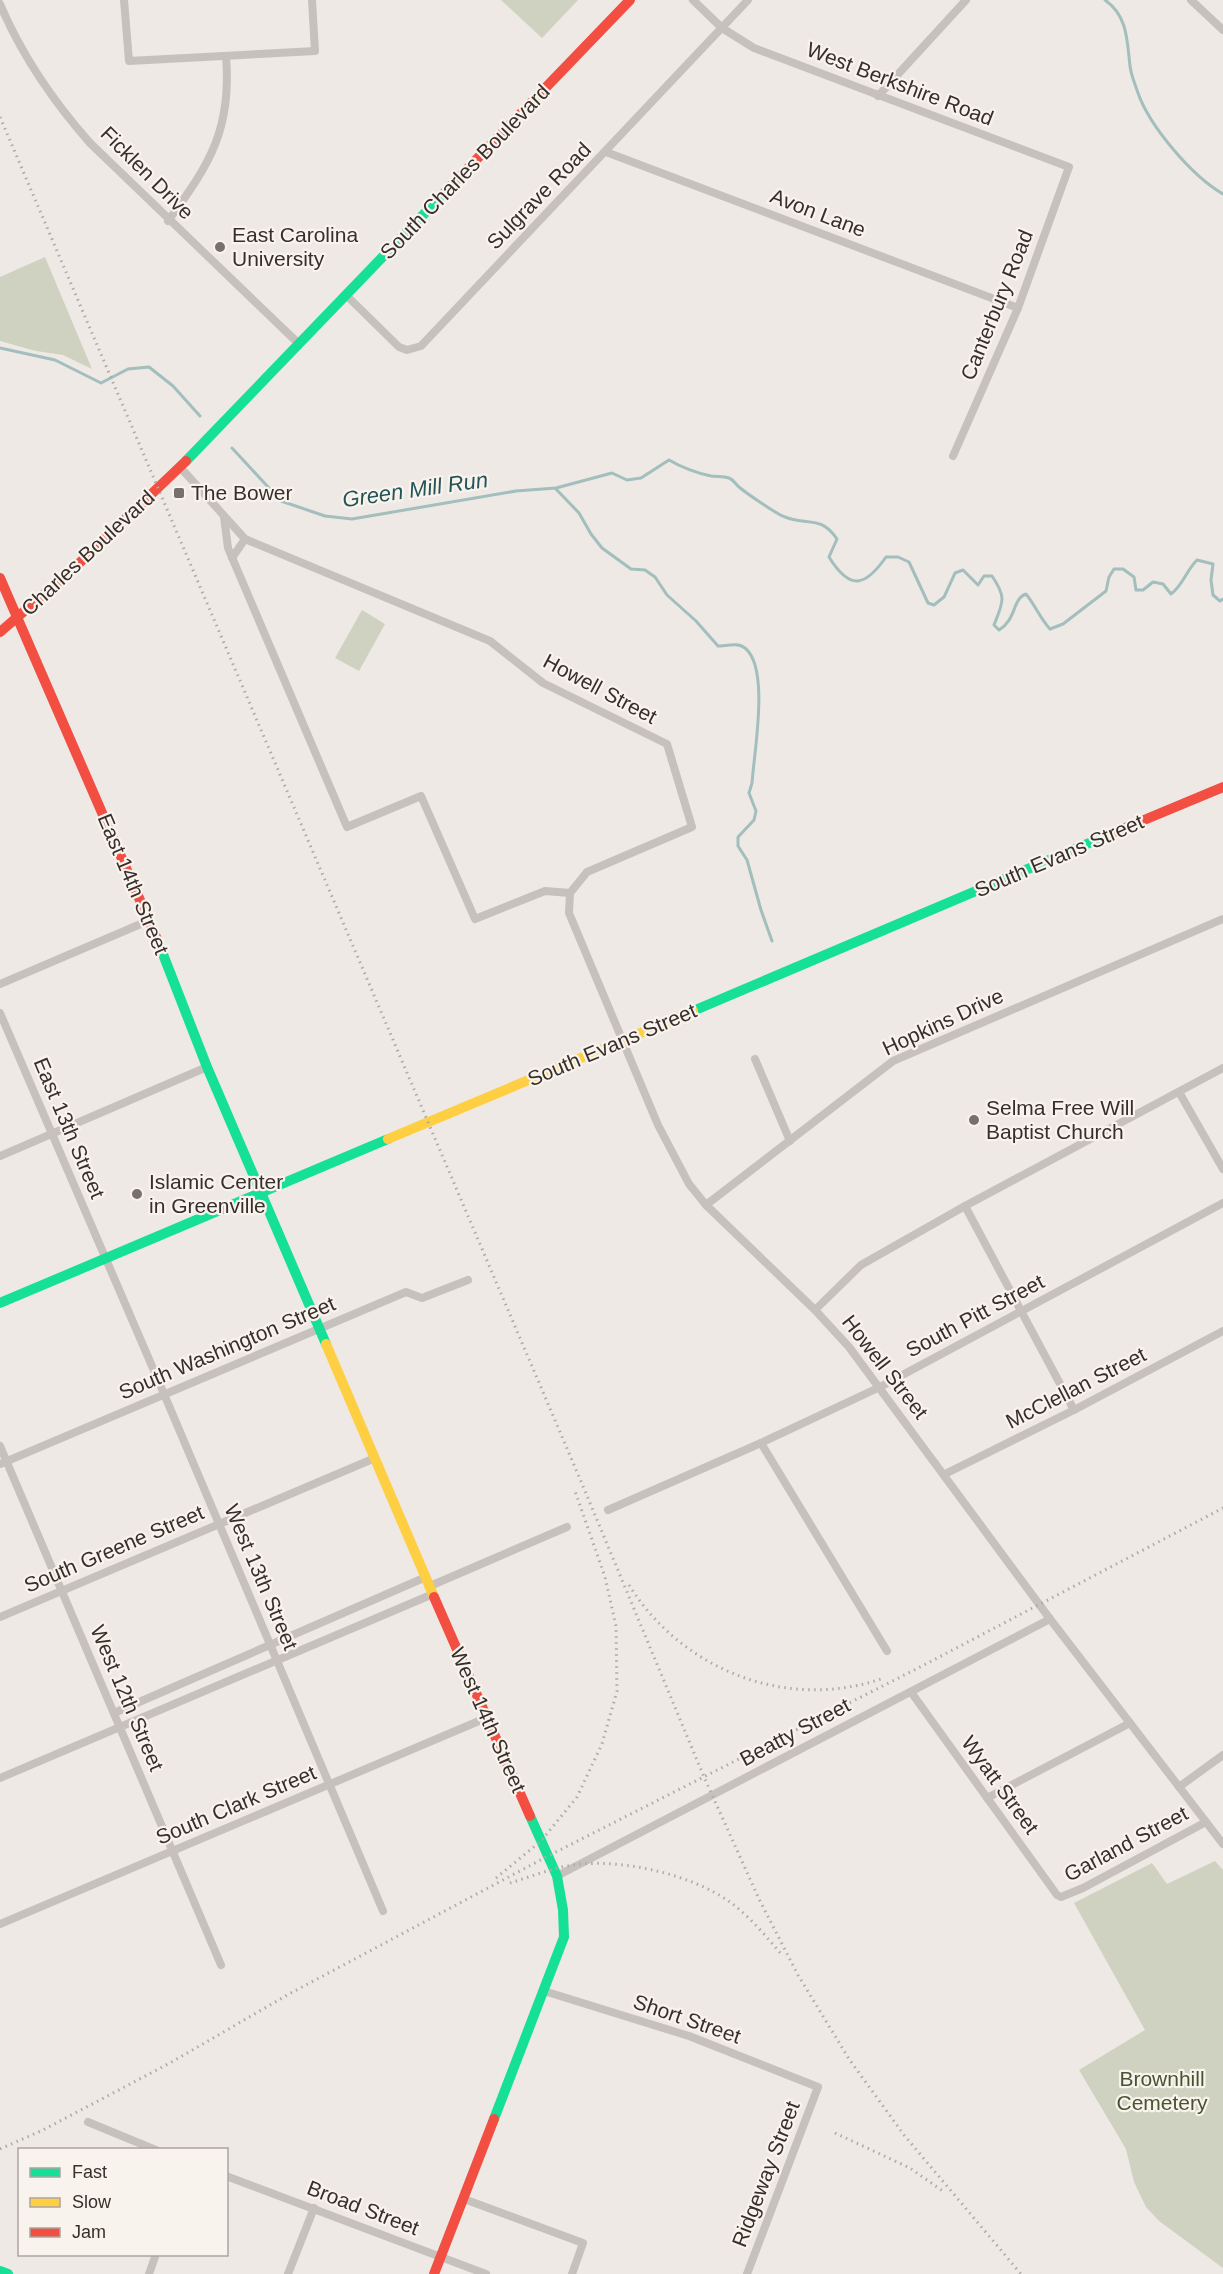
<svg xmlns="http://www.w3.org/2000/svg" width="1223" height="2274" font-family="Arial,sans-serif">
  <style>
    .green { fill: #cfd2c0 }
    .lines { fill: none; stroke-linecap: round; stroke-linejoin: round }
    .stream { stroke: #a2bebd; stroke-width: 3 }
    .street { stroke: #c7c1bd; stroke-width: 8 }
    .fast { stroke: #16e098; stroke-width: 10 }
    .slow { stroke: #ffcf43; stroke-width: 10 }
    .jam { stroke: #f24e42; stroke-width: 10 }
    .rail { stroke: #afaaa7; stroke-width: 3; stroke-dasharray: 1.5 4.5; stroke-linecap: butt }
    .poi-dot { fill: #78706c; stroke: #f9f3ed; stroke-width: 2 }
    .labels { text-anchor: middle; stroke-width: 4.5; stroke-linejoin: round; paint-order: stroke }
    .street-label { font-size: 21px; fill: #382f2b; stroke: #f9f3ed }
    .poi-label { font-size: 21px; fill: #382f2b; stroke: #f9f3ed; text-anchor: start }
    .park-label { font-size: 21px; fill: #485431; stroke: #f9f3ed }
    .water-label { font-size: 22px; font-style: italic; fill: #245457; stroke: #f9f3ed }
  </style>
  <rect width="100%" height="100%" fill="#eee9e5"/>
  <g class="green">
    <path d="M501,0H578L542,38Z"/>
    <path d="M45,257L92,369L63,355L36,351L0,341V277Z"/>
    <path d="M362,610L385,624L359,671L335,658Z"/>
    <path d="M1215,1861L1223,1870V2268L1159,2221L1146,2207L1134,2182L1126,2149L1079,2070L1145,2030L1074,1903L1152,1863L1167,1884Z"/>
  </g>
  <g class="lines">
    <g class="stream">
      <path d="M1105,0C1128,16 1127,41 1130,66C1131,75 1135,84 1138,93C1150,127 1192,176 1223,194"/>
      <path d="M0,348L55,360L101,383L128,369L149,367L173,386L200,416"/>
      <path d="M232,448L281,501L325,516L352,519L516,491L556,488L612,473L627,480L641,478L669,460C681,467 697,473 711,476C718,477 723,476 729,478C734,480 735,484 739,487C746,493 778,515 785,517C808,526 821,515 837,539L829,557C850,591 865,587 886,557H898L909,562L928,603L934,605L944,597L955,573L963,570L978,585L984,576H992C1007,598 1003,602 994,625L999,630C1017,619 1012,599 1026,594C1035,605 1040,618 1050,629L1063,624L1106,591L1109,577L1114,569H1123L1134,577L1136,590H1143L1153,582L1163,584L1171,594C1183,585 1186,571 1197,560L1213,564L1211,580L1213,595L1220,601L1223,599"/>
      <path d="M556,489L579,513L591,534L602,548L631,569L645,570L655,577L667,595L696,621L718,646C726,646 738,642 745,648C770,668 754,752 752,783L749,793L756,811L754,820L738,837V846L747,860L761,910L772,941"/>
    </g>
    <g class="street">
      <path d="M124,0L129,61L315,51L312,0"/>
      <path d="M693,0L722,28L754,48L1069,167L1018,308L953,456"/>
      <path d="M1191,0L1223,30"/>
      <path d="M0,4C22,56 53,101 90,143L299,344"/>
      <path d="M878,96L966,0"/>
      <path d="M606,152L1018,308"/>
      <path d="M168,221C210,164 232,129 226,56"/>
      <path d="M347,296L399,347L407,350L421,346L748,0"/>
      <path d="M180,467L245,539L490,641L543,683L667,744L692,827L587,872L570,893L569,913L658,1125L689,1184L706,1205L815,1310L849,1347L1050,1619L1223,1844"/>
      <path d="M224,517L228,548L347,827L421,796L475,919L545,891L570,893"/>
      <path d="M232,558L245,539"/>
      <path d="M0,984L150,920"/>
      <path d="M0,1013L164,1394L383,1911"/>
      <path d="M755,1059L790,1141"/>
      <path d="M1179,1092L1223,1169"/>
      <path d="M0,1156L207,1067"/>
      <path d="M706,1205L893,1061L1223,919"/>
      <path d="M965,1206L1074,1410"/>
      <path d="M815,1310L861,1265L965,1206L1223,1068"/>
      <path d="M761,1443L887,1651"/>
      <path d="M0,1446L221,1965"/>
      <path d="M0,1464L406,1292L422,1298L468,1280"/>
      <path d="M945,1474L1074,1410L1223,1331"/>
      <path d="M608,1510L761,1443L880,1387L1223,1203"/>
      <path d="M430,1586L567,1527"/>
      <path d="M0,1617L375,1458"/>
      <path d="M911,1692L1057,1895L1061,1897L1083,1888L1206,1822"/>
      <path d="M114,1713L426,1577"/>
      <path d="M0,1778L433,1594"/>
      <path d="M1179,1787L1223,1755"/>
      <path d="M987,1798L1130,1723"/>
      <path d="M557,1876L1050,1619"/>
      <path d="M0,1924L486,1718"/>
      <path d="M544,1991L689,2036L818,2087L747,2274"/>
      <path d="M88,2122L156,2150"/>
      <path d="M226,2176L486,2274"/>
      <path d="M464,2199L583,2243L572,2274"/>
      <path d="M149,2274L156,2254"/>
      <path d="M288,2274L314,2208"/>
    </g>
    <g class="fast">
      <path d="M186,461L449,188"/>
      <path d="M159,944L207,1067L326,1344"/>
      <path d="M693,1011L1108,835"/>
      <path d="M0,1303L388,1139"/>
      <path d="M494,2119L564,1937L563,1910L557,1876L530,1816"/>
      <path d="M0,2271L8,2274"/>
    </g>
    <g class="slow">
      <path d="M388,1139L693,1011"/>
      <path d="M326,1344L434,1597"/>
    </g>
    <g class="jam">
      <path d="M449,188L630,0"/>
      <path d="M0,578L159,944"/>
      <path d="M0,632L72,570L186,461"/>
      <path d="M1108,835L1223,787"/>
      <path d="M434,1597L530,1816"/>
      <path d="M434,2274L494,2119"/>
    </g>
    <g class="rail">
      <path d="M0,117L580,1479L704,1777L759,1899L798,1975L849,2059L904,2135L1021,2274"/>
      <path d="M629,1585C682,1670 786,1711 881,1679"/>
      <path d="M496,1878L541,1841L577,1797L602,1744L617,1691L616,1626L605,1577L575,1491"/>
      <path d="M510,1883C533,1876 557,1866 581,1864C627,1860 692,1875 730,1902C749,1916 766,1936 781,1954"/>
      <path d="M835,2133L910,2168L944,2192"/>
      <path d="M0,2149L43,2130L170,2063L289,1994L548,1856L924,1665L1223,1508"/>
    </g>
  </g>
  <g class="poi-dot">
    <circle cx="220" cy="247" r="6"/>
    <rect x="173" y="487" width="12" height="12" rx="3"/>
    <circle cx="974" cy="1120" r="6"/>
    <circle cx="137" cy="1194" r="6"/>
  </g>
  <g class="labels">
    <g class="street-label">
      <text transform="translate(900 84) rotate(21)" y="7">West Berkshire Road</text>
      <text transform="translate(465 172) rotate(-46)" y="7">South Charles Boulevard</text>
      <text transform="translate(147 173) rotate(45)" y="7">Ficklen Drive</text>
      <text transform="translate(539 196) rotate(-46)" y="7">Sulgrave Road</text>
      <text transform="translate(818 213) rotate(21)" y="7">Avon Lane</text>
      <text transform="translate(997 305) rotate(-68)" y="7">Canterbury Road</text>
      <text transform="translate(88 553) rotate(-43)" y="7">Charles Boulevard</text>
      <text transform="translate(600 689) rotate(28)" y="7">Howell Street</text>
      <text transform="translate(1059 856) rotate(-23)" y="7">South Evans Street</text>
      <text transform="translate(133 884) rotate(67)" y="7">East 14th Street</text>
      <text transform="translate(943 1022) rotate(-25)" y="7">Hopkins Drive</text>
      <text transform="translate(612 1045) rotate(-23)" y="7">South Evans Street</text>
      <text transform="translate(69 1128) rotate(67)" y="7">East 13th Street</text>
      <text transform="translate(975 1316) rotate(-28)" y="7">South Pitt Street</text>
      <text transform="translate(227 1348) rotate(-23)" y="7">South Washington Street</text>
      <text transform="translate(885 1367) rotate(52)" y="7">Howell Street</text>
      <text transform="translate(1076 1388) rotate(-27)" y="7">McClellan Street</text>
      <text transform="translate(114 1549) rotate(-23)" y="7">South Greene Street</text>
      <text transform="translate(261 1577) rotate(67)" y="7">West 13th Street</text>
      <text transform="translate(127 1698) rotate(67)" y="7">West 12th Street</text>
      <text transform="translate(488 1720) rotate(66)" y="7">West 14th Street</text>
      <text transform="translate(795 1732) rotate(-28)" y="7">Beatty Street</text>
      <text transform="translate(1000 1785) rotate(54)" y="7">Wyatt Street</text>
      <text transform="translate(236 1805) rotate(-23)" y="7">South Clark Street</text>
      <text transform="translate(1126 1844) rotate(-28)" y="7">Garland Street</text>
      <text transform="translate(687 2019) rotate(19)" y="7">Short Street</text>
      <text transform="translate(766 2174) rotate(-69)" y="7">Ridgeway Street</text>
      <text transform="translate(363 2208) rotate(21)" y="7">Broad Street</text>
    </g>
    <g class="poi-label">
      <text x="232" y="242">East Carolina<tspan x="232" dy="24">University</tspan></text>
      <text x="191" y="500">The Bower</text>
      <text x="986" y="1115">Selma Free Will<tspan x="986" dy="24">Baptist Church</tspan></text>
      <text x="149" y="1189">Islamic Center<tspan x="149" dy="24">in Greenville</tspan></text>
    </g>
    <g class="park-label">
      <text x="1162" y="2086">Brownhill<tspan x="1162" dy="24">Cemetery</tspan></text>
    </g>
    <g class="water-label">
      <text transform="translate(415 489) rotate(-8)" y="8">Green Mill Run</text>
    </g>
  </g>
  <rect x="18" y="2148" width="210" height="108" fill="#f9f3ed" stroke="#aca59f" stroke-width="1.5"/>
  <rect x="30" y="2168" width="30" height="9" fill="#16e098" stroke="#aca59f" stroke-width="1.5"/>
  <text x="72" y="2178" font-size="18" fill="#382f2b">Fast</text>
  <rect x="30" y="2198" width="30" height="9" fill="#ffcf43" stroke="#aca59f" stroke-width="1.5"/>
  <text x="72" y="2208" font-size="18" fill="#382f2b">Slow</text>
  <rect x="30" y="2228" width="30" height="9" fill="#f24e42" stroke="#aca59f" stroke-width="1.5"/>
  <text x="72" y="2238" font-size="18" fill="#382f2b">Jam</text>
</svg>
